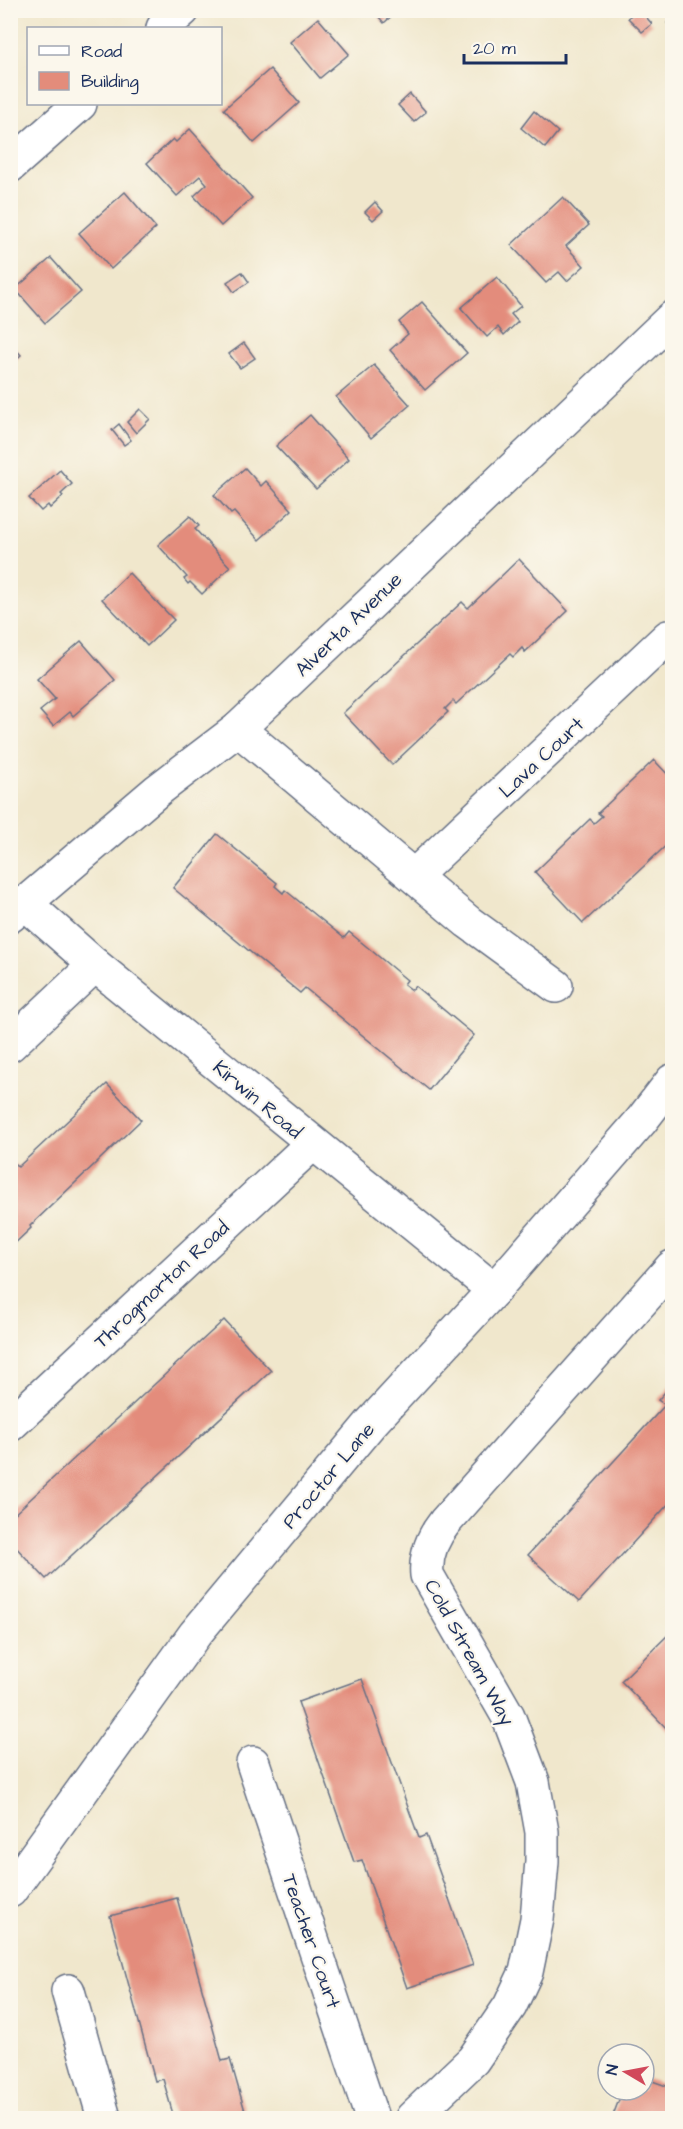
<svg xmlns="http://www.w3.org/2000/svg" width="683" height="2129" font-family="'Architects Daughter',sans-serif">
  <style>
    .building { fill: #e38c7b }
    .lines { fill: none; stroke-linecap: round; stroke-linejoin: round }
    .minor-casing { stroke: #666f84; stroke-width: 36 }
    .minor { stroke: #fff; stroke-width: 33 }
    .labels { text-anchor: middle; stroke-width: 4.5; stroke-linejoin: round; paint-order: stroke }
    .street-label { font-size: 20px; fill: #1b2f5e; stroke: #fbf7ec }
  </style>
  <rect width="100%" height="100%" fill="#fbf7ec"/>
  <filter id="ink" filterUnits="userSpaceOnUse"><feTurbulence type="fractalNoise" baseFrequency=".0167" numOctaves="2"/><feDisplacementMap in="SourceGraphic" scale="12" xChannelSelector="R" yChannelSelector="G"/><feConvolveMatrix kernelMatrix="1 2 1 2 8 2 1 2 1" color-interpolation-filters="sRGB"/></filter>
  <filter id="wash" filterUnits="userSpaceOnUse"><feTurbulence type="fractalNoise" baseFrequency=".008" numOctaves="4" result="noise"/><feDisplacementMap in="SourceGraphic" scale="24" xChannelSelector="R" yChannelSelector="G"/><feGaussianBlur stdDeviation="1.35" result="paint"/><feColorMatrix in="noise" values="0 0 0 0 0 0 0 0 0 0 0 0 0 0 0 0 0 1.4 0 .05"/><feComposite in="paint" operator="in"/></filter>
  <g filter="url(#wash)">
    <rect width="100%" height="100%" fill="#f0e7cc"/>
    <g id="blocks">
      <g class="building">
        <path d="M373,10H398L384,23Z"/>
        <path d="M636,10H640L652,24L642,32L628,18Z"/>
        <path d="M672,17V30L667,23Z"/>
        <path d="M318,18L349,54L320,78L290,42Z"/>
        <path d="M270,69L299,103L254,143L224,109Z"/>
        <path d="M410,94L426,112L414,122L398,105Z"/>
        <path d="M534,111L558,132L545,148L521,128Z"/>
        <path d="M190,129L252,198L221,226L194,196L207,184L200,176L177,196L147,163L173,139L176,142Z"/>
        <path d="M125,192L156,228L111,269L79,233Z"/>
        <path d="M563,197L589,225L566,246L584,266L567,281L559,272L546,283L511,245Z"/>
        <path d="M375,202L383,211L373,220L365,212Z"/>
        <path d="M51,258L81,292L45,323L15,289Z"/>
        <path d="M242,272L249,282L234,292L227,282Z"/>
        <path d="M497,277L521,306L511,314L518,322L504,335L498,327L487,337L461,308Z"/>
        <path d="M422,302L467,353L425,390L390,350L408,334L399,322Z"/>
        <path d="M10,343L21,355L10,365Z"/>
        <path d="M244,343L255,358L240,368L229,354Z"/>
        <path d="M374,365L410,405L371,438L336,397Z"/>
        <path d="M140,409L150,419L136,433L127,422Z"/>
        <path d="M310,415L349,459L316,489L276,446Z"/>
        <path d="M119,424L131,440L124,445L112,430Z"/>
        <path d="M245,468L261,486L266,481L292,510L259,540L234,512L231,514L214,495Z"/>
        <path d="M60,470L72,484L61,494L63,496L50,508L48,505L41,511L29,498Z"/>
        <path d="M190,516L199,526L195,529L230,567L202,594L190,582L188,584L184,579L187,577L158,545Z"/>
        <path d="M519,559L568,611L525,652L522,648L513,657L510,654L456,704L453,701L445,709L448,712L392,765L343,713L462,602L468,608Z"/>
        <path d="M129,573L174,620L147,646L102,599Z"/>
        <path d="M81,641L115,680L73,716L70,712L53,726L40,711L55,699L37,679Z"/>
        <path d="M654,760L672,779V840L583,923L535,872L590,819L594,823L602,816L598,813Z"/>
        <path d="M217,834L277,883L275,886L283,893L285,890L344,938L349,932L407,980L404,984L412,990L415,986L474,1035L429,1090L305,988L300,993L173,888Z"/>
        <path d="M107,1084L141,1120L30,1226L31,1228L10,1248V1167L14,1163L18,1167Z"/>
        <path d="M224,1320L271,1371L46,1579L10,1541V1518Z"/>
        <path d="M672,1384V1500L579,1602L528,1555L665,1405L658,1400Z"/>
        <path d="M672,1631V1728L669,1731L621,1681Z"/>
        <path d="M362,1679L419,1838L426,1835L473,1965L407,1988L362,1860L354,1862L298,1702Z"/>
        <path d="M177,1898L222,2061L230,2059L247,2118H174L163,2079L155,2081L110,1916Z"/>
        <path d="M644,2078L672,2088V2118H612L620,2097L624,2099L628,2090H644Z"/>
      </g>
    </g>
  </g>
  <g filter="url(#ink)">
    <use href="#blocks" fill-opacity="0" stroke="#666f84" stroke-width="1.5"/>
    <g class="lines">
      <defs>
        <g id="minor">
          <path d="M163,28L183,10"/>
          <path d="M10,166L80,104"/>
          <path d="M238,729L468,922L556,986"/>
          <path d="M414,876L668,637"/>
          <path d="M25,903L95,965L494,1290"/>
          <path d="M10,916L158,790L238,729L672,318"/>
          <path d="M10,1045L95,965"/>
          <path d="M10,1425L312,1144"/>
          <path d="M253,1763L372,2118"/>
          <path d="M10,1891L195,1634L371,1423L494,1290L641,1121L672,1081"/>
          <path d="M68,1991L104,2118"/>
          <path d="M412,2118L473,2060L510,2006L526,1972L537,1919L542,1861V1832L533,1782L508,1716L427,1575C425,1556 433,1537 445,1522L672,1267"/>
        </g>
      </defs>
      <use href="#minor" class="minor-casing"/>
      <use href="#minor" class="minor"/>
    </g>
  </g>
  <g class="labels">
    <g class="street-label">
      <text transform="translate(348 624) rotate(-44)" y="7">Alverta Avenue</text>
      <text transform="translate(541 757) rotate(-43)" y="7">Lava Court</text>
      <text transform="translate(258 1099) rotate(40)" y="7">Kirwin Road</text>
      <text transform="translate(161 1284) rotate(-43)" y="7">Throgmorton Road</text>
      <text transform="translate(328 1475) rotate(-50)" y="7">Proctor Lane</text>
      <text transform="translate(470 1652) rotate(61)" y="7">Cold Stream Way</text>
      <text transform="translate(312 1941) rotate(71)" y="7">Teacher Court</text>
    </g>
  </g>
  <rect width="683" height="2129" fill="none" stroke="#fbf7ec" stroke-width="36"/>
  <rect x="27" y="27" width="195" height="78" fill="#fbf7ec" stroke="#a1a7b3" stroke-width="1.5"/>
  <rect x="39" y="46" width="30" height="9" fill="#ffffff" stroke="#a1a7b3" stroke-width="1.5"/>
  <text x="81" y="57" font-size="18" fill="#1b2f5e">Road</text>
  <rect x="39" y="72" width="30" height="18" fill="#e38c7b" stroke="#a1a7b3" stroke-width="1.5"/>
  <text x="81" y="87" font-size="18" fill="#1b2f5e">Building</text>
  <g transform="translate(626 2072) rotate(280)"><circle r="28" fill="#fbf7ec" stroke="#a1a7b3" stroke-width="1.5"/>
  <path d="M0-4.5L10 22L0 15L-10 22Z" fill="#d1495b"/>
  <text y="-9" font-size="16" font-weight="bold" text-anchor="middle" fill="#1b2f5e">N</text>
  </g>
  <path d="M464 54v9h102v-9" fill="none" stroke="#1b2f5e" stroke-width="3"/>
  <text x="473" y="54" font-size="18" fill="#1b2f5e" stroke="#fbf7ec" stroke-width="4.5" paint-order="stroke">20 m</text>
</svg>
